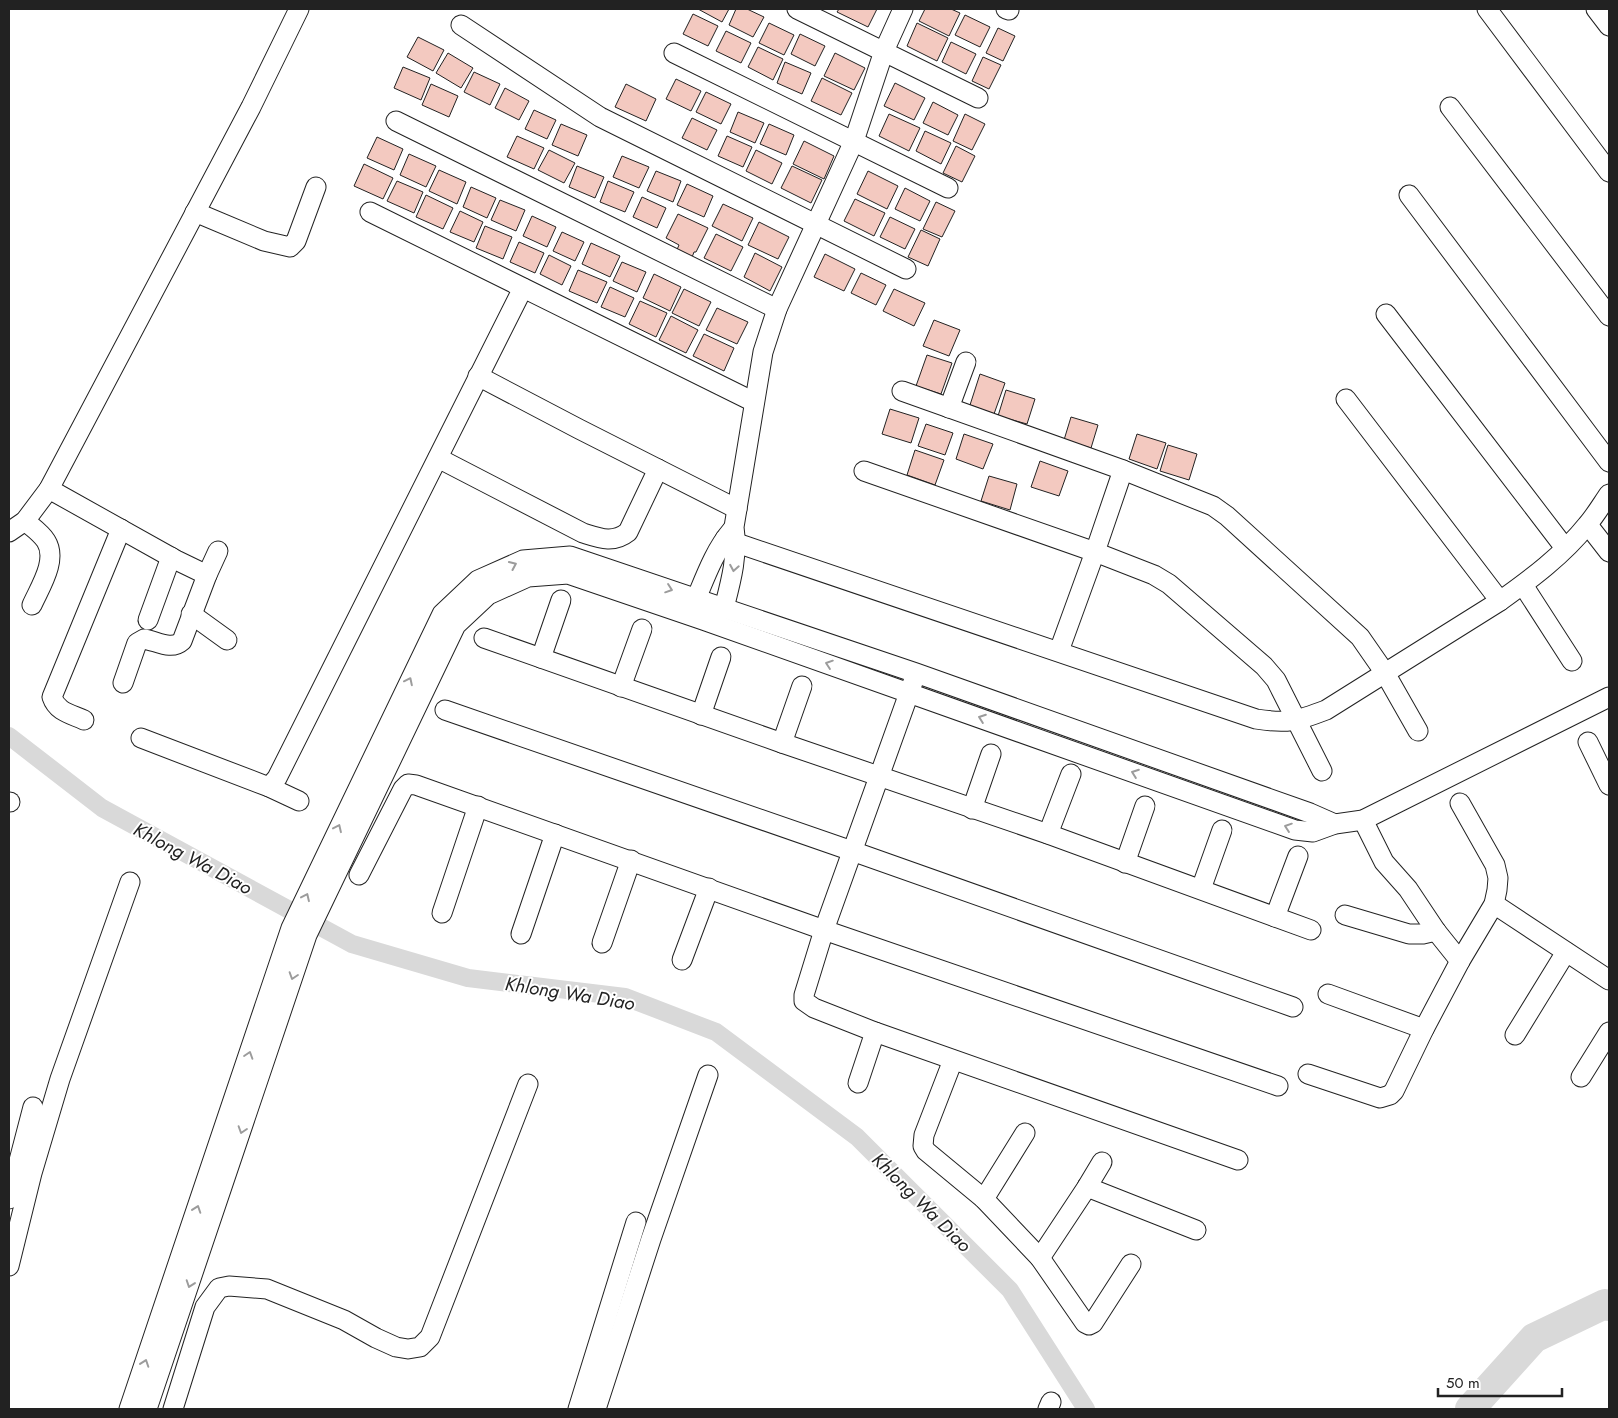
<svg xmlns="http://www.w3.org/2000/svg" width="1618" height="1418" font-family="Jost,sans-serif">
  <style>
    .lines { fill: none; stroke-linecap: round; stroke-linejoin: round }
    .canal { stroke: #d9d9d9; stroke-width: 18 }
    .river { stroke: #d9d9d9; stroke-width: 30 }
    .building { fill: #f3c9c0; stroke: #222 }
    .minor-casing { stroke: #222; stroke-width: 21 }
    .minor { stroke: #fff; stroke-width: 19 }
    .oneway { stroke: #9c9c9c }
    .labels { text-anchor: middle; stroke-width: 4; stroke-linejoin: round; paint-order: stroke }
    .water-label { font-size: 19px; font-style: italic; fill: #222; stroke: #fff }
  </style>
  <rect width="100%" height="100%" fill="#fff"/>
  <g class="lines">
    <path class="canal" d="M9,736L102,808L352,944L468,978L625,997L716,1032L857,1137L1010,1290L1086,1409"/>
    <path class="river" d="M1470,1409L1534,1338L1605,1304L1609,1306"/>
  </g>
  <g class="building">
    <path d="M698,9H729L722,22Z"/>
    <path d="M736,9H747L764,17L753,37L729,25Z"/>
    <path d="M839,9H877L868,27L837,12Z"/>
    <path d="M925,9H951L960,13L949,36L919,21Z"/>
    <path d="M693,14L718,26L708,46L683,34Z"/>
    <path d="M965,15L990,27L980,47L955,35Z"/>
    <path d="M769,23L794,35L784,55L759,43Z"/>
    <path d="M917,23L948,38L937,61L907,46Z"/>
    <path d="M998,28L1015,36L1003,61L986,53Z"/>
    <path d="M726,31L751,43L741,63L716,51Z"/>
    <path d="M800,34L825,46L815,66L791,54Z"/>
    <path d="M418,37L444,50L433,71L407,57Z"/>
    <path d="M951,42L976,54L966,74L942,62Z"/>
    <path d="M758,47L783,59L773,80L748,67Z"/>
    <path d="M448,53L473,68L461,88L436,73Z"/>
    <path d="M835,53L865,68L854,90L824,76Z"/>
    <path d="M983,57L1001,65L989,89L972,81Z"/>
    <path d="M785,62L811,73L802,94L777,83Z"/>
    <path d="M403,67L430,78L421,100L394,88Z"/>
    <path d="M474,72L500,84L490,105L464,92Z"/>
    <path d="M822,78L852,93L841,115L811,101Z"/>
    <path d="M676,79L701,91L691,111L666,99Z"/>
    <path d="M895,83L925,98L914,120L884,106Z"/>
    <path d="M431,84L458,96L449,117L422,105Z"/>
    <path d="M626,84L656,99L646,121L615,107Z"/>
    <path d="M505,88L529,101L519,120L495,108Z"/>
    <path d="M706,92L731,104L721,124L696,112Z"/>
    <path d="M933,102L958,115L948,135L923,123Z"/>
    <path d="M534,110L556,120L547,139L525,129Z"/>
    <path d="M738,112L764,123L755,143L730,132Z"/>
    <path d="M889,114L920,128L909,151L879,136Z"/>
    <path d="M965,114L985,124L972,150L953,141Z"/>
    <path d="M692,118L717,130L707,150L682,138Z"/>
    <path d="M561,124L587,135L578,156L552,145Z"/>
    <path d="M769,124L794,135L786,155L760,144Z"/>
    <path d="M925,131L951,143L941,164L916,151Z"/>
    <path d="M517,136L544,148L534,169L507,157Z"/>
    <path d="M727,136L752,147L743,167L718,156Z"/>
    <path d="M377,137L403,149L394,170L367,158Z"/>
    <path d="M804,141L834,156L824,179L793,164Z"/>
    <path d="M956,146L975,156L962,182L943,173Z"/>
    <path d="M549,150L575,163L564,183L538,170Z"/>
    <path d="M756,150L782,163L772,184L746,171Z"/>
    <path d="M409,154L436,166L426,187L400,175Z"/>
    <path d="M622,156L649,167L639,188L613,177Z"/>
    <path d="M364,164L393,178L383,199L354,186Z"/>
    <path d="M577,166L604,177L595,198L569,187Z"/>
    <path d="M792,166L822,180L811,203L781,188Z"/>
    <path d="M439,170L466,182L457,204L429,191Z"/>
    <path d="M656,171L681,181L673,202L647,191Z"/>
    <path d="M868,171L898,186L887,209L857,194Z"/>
    <path d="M397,181L423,192L414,213L387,201Z"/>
    <path d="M608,181L634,192L625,212L600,202Z"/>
    <path d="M687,184L713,196L704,217L677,205Z"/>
    <path d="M471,187L496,198L487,218L463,207Z"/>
    <path d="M905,188L930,201L920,221L895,209Z"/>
    <path d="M426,195L453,208L443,229L416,217Z"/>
    <path d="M642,197L666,208L657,228L633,217Z"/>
    <path d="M855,199L885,213L874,236L844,221Z"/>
    <path d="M500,200L525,210L516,231L491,220Z"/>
    <path d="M936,202L955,211L942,237L923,229Z"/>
    <path d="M723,204L753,218L742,241L712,226Z"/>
    <path d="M460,211L483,222L474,242L450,232Z"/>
    <path d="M678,214L708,228L696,252H694L691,260L676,252L679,245L666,238Z"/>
    <path d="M532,216L556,227L547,247L523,236Z"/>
    <path d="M890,217L915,229L905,249L880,237Z"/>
    <path d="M759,222L789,237L778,259L748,245Z"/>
    <path d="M485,226L512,237L503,259L476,248Z"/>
    <path d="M921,230L940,239L928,266L908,257Z"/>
    <path d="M562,232L584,242L575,261L553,251Z"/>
    <path d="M716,234L743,247L731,271L704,258Z"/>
    <path d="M519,242L544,253L535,273L510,262Z"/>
    <path d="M591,243L620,256L610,277L582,264Z"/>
    <path d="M755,253L782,267L770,291L744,277Z"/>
    <path d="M825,254L855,269L844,291L814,277Z"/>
    <path d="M549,255L571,266L562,285L540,274Z"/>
    <path d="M622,262L646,272L637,292L613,281Z"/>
    <path d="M578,270L607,282L597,303L569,291Z"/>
    <path d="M861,273L886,285L876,305L851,293Z"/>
    <path d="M654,274L681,287L670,311L643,298Z"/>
    <path d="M610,287L634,298L625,317L601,307Z"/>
    <path d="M684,289L711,302L699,326L672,313Z"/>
    <path d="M894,289L925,303L914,326L883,311Z"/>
    <path d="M640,301L667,313L656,337L629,324Z"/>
    <path d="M717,308L748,322L737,344L706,330Z"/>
    <path d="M671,316L698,330L686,353L659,340Z"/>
    <path d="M934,320L960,330L949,356L923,346Z"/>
    <path d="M704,334L734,348L724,371L693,356Z"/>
    <path d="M927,355L952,363L941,394L916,386Z"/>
    <path d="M980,374L1005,383L994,414L970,405Z"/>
    <path d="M1006,390L1035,399L1027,424L998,416Z"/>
    <path d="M890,409L919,418L911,443L882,434Z"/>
    <path d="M1071,417L1098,425L1091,448L1064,440Z"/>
    <path d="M926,424L953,433L945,455L918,446Z"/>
    <path d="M964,434L993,444L983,469L956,459Z"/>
    <path d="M1137,434L1166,443L1157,469L1129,459Z"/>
    <path d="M1168,445L1197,454L1189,480L1160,471Z"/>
    <path d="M915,450L944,460L935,485L907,475Z"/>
    <path d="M1040,461L1068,471L1059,496L1031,487Z"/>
    <path d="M989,476L1017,484L1010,510L981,501Z"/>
  </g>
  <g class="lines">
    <defs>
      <g id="minor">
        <path d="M797,9L978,98"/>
        <path d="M1006,9L1009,10"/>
        <path d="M1487,9L1609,172"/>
        <path d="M1596,9L1609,26"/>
        <path d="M461,25L600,117L906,269"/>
        <path d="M674,53L948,188"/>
        <path d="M1450,107L1609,316"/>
        <path d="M396,121L777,309"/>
        <path d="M1409,195L1609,462"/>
        <path d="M195,212L264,241L290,247L296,241L316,187"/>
        <path d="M370,212L754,402"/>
        <path d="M1386,314L1565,548"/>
        <path d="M478,376L579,429L737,509"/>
        <path d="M902,391L1123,470L1213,506L1227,516L1360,637L1385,673L1418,731"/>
        <path d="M1346,399L1500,601"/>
        <path d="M949,408L966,362"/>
        <path d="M438,458L583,533C599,538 613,544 628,532L658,469"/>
        <path d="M864,471L1095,552L1154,575L1169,584L1264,666L1276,680L1322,771"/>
        <path d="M49,489L176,560L207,575L182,641C171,651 157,641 144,639L137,643L123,683"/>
        <path d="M25,521C32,527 41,533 46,541C58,560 40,587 32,605"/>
        <path d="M1588,525L1609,552"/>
        <path d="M9,532L25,521L49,489L251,107L299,9"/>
        <path d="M725,539L1256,719C1288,724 1297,721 1326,710L1500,601C1531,579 1563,555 1587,525C1595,516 1602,504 1609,494"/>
        <path d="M207,575L218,551"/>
        <path d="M1523,585L1572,661"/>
        <path d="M696,599C706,575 715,550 732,530"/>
        <path d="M724,608C731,581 738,556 734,527L763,352L777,309L854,141L884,51L903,9"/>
        <path d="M191,614L227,640"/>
        <path d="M148,620L171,557"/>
        <path d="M484,638L782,743L1048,834L1311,930"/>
        <path d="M1059,651L1095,552L1123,470"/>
        <path d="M541,658L561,600"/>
        <path d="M913,682L824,930L804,995V1001L814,1008L875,1032L1238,1160"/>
        <path d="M621,687L642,629"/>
        <path d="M445,710L852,851L1293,1007"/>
        <path d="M701,715L721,657"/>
        <path d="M84,720C71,714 57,712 52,697L121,529"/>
        <path d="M141,738L269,787L299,801"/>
        <path d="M1588,742L1609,785"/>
        <path d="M782,743L802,686"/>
        <path d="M269,787L277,778L523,288"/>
        <path d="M9,802H10"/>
        <path d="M972,809L991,754"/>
        <path d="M1363,820L1384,862L1408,889L1436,931L1460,961"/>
        <path d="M1048,834L1071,774"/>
        <path d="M1125,863L1145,806"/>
        <path d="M359,875L403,789L408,784L416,785L824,930L1278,1086"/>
        <path d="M1201,889L1222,830"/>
        <path d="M1494,904L1609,980"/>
        <path d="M442,913L478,806"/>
        <path d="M1345,915L1409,934H1423L1436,931"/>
        <path d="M1275,917L1298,856"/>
        <path d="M521,934L555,834"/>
        <path d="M602,943L631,860"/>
        <path d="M682,960L709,888"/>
        <path d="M1328,994L1424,1029"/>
        <path d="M1515,1035L1566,952"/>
        <path d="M953,1060L924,1135L923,1146L926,1151L984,1199L1040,1258L1085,1323L1089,1325L1093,1323L1131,1264"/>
        <path d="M1308,1074L1380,1098L1390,1095L1394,1091L1424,1029L1460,961L1494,904L1497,890L1498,878L1495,865L1460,803"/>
        <path d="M1581,1077L1609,1032"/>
        <path d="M858,1083L875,1032"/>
        <path d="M1087,1187L1196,1230"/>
        <path d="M9,1199L33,1107"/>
        <path d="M984,1199L1025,1133"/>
        <path d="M1040,1258L1087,1187L1102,1162"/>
        <path d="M9,1266L32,1173L60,1079L130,882"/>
        <path d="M129,1409L291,928L442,614L478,580L523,560L570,556L916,673L1310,813L1335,824"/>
        <path d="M147,1409L307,935L456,625L488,595L528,577L568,574L703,620L1295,830L1313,832L1335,824L1363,820L1609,697"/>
        <path d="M173,1409L205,1307L219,1288L229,1286L267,1289L344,1320L376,1338L396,1347L408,1349L420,1347L430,1337L528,1084"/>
        <path d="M578,1409L636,1222"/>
        <path d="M596,1409L651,1239L708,1075"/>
        <path d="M1048,1409L1051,1402"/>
      </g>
    </defs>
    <use href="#minor" class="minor-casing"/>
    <use href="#minor" class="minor"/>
  </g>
  <defs><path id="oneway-chevron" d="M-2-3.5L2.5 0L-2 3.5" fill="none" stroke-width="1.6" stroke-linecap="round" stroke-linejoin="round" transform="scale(1.25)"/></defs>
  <g class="oneway">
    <use href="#oneway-chevron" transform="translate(513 565) rotate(-24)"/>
    <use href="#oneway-chevron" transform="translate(734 568) rotate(100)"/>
    <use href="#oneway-chevron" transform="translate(669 589) rotate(19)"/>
    <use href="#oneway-chevron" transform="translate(829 664) rotate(-161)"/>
    <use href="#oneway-chevron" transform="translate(409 681) rotate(-64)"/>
    <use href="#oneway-chevron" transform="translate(982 718) rotate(-160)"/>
    <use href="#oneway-chevron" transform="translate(1135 773) rotate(-160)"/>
    <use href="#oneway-chevron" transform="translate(1288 827) rotate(-161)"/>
    <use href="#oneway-chevron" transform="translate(338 828) rotate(-65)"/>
    <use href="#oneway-chevron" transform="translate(306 897) rotate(-65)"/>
    <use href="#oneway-chevron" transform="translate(293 976) rotate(108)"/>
    <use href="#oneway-chevron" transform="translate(249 1055) rotate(-72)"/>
    <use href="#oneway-chevron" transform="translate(242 1130) rotate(108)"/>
    <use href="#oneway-chevron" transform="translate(197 1209) rotate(-71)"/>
    <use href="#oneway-chevron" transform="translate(190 1284) rotate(109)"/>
    <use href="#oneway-chevron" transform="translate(145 1363) rotate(-71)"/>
  </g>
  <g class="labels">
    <g class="water-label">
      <text transform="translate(193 858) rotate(28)" y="7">Khlong Wa Diao</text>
      <text transform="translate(570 993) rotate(9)" y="7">Khlong Wa Diao</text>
      <text transform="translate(922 1202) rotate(45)" y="7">Khlong Wa Diao</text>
    </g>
  </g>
  <rect width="1618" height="1418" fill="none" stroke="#222222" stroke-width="20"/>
  <path d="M1438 1388v8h124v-8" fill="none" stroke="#222222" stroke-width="2.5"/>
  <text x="1446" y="1388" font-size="15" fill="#222222" stroke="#ffffff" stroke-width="4" paint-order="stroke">50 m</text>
</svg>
